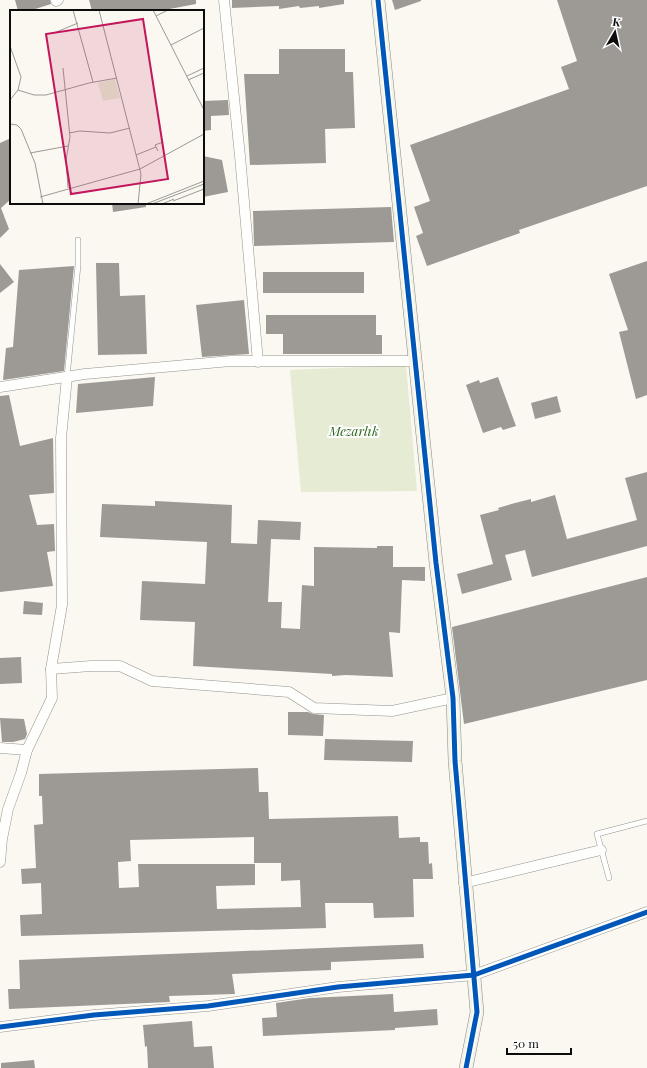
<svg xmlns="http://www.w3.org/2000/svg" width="647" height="1068" font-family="'Playfair Display',serif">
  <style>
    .cemetery { fill: #e6ebd3 }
    .building { fill: #9d9a96; fill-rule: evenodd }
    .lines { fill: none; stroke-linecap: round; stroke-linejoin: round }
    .lane-casing { stroke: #93928f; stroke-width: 6 }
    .street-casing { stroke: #93928f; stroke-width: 11 }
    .secondary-casing { stroke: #8a8985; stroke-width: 14 }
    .lane { stroke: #fefefd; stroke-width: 5 }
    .street { stroke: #fefefd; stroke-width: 10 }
    .secondary { stroke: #f4f3e8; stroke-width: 13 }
    .cycleway-casing { stroke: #fff; stroke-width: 8 }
    .cycleway { stroke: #0057b8; stroke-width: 5 }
    .labels { text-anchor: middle; stroke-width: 4; stroke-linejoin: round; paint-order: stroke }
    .park-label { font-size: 13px; font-style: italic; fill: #2a651a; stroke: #fff }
    .inset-road { fill: none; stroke: #9b9a95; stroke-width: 1 }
    .view { fill: #c2185b; fill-opacity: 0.15; stroke: #c2185b; stroke-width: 2 }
    .inset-edge { fill: none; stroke: #0c0c0c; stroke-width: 2 }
  </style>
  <rect width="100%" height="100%" fill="#faf8f0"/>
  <path class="cemetery" d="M406,365L417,491L301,492L290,370Z"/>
  <g class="building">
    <path d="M15,0H50L51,4L29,11H18Z"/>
    <path d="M89,0H196V4L159,11H92Z"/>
    <path d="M232,0H344V4L319,8V6L300,8L299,6L279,9V6L232,8Z"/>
    <path d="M392,0H421V1L395,10Z"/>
    <path d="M557,0H647V186L519,230L520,233L427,266L416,236L423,233L414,207L430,201L410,145L569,89L561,67L577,61Z"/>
    <path d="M279,49H345V72H353L355,128L325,129L326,163L250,165L244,74H279Z"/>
    <path d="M228,100L229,115L211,116V130L203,131V101Z"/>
    <path d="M11,138V199L1,208L9,229L0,238V143Z"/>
    <path d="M203,156L222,160L228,192L203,197Z"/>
    <path d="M112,203H146V207L113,212Z"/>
    <path d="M391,207L394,242L254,246L253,211Z"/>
    <path d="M647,261V395L636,399L619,332L628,330L609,274Z"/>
    <path d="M96,263H119L120,296L145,295L147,354L98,355Z"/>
    <path d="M0,264L14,282L0,293Z"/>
    <path d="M74,266L64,371L3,380L6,348L13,347L19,270Z"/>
    <rect x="263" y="272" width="101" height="21"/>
    <path d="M244,300L249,354L202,357L196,305Z"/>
    <path d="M266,315H376V335H382V354H283V334H266Z"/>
    <path d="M155,377L153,406L76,413L78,384Z"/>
    <path d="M498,377L516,426L503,430L501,427L483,433L466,385L479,380L480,383Z"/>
    <path d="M9,395L20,446L53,438L54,493L29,495L37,525L54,524L55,551L47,552L53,586L0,592V396Z"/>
    <path d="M557,396L561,412L535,419L531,403Z"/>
    <path d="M647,472V546L532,577L525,550L505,555L512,580L462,594L457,574L493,564L480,515L499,510L498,508L515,503L531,499V502L555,495L567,539L637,520L625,478Z"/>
    <path d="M155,501L232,505L231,543L257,544L258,520L301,522L300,540L271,539L268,602H282L281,628L300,629L302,585L314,586V547L377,548V546H393V567H425V581L402,580L400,633L389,632L393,677L346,675L332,676V674L193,666L195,622L140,620L142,581L205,584L207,542L100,537L102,504L155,506Z"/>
    <path d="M647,577V680L464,724L452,627Z"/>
    <path d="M24,601L43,603L42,615L23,614Z"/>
    <path d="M21,657L22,683L0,684V658Z"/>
    <path d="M288,712H308L313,714L324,715L323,736L288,735Z"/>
    <path d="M0,718L24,719L27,734L25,739L13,742H2Z"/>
    <path d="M325,739L413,741L412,762L324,760Z"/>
    <path d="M258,768L259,792H268L269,819L398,816L399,838L420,837V842H428L429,864L432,863L433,879H413L414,917L374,918L373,903H325L326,928L21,936L20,915L42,914L41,883L22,884L21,869L36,868L34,825L43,824L42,796H39V774ZM254,837V863H281V881L300,880L301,907L217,909L216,886L255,885V864H138L139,887L119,888L118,862L131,861L130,840Z"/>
    <path d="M423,944L424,958L331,962V970L232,974L235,994L169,996L170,1002L9,1009L8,989H20L19,960Z"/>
    <path d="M393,994L394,1012L437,1009L438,1025L395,1028V1030L263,1036L262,1018L277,1017L276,1003L310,998Z"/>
    <path d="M192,1021L194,1047L212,1046L214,1068H148L147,1046L145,1047L143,1025Z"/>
    <path d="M34,1060L35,1068H1V1063Z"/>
  </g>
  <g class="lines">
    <defs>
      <g id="lane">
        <path d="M67,377L78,265V240"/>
        <path d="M609,878L597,834L647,821"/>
      </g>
      <g id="street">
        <path d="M224,0L240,156L258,362"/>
        <path d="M56,1L58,0"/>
        <path d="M0,387L85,374L231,361H415"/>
        <path d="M51,669L91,666H120L152,681L289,692L314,708L392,711L453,698"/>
        <path d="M0,748L27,750"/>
        <path d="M0,862L2,839L8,809L21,773L27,750L52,698L51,669L62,605L61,438L67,377"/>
        <path d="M464,883L601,850"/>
        <path d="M0,1027L94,1015L208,1006L338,987L474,975L647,912"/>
      </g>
      <path id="secondary" d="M378,0L436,563L453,698L455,761L477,1012L466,1068"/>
    </defs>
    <use href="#lane" class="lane-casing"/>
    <use href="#street" class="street-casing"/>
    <use href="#secondary" class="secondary-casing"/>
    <use href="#lane" class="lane"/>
    <use href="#street" class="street"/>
    <use href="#secondary" class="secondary"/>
    <defs>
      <g id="cycleway">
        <path d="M378,0L436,563L453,698L455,761L477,1012L466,1068"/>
        <path d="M0,1027L94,1015L208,1006L338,987L474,975L647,912"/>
      </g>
    </defs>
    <use href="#cycleway" class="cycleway-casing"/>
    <use href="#cycleway" class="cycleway"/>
  </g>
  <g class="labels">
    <g class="park-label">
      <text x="354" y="436">Mezarlık</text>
    </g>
  </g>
  <g transform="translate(10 10)">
    <rect width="194" height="194" fill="#faf8f0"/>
    <path d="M105,69L110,88L93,91L88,73Z" fill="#e6ebd3"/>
    <path class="inset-road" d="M63,0L83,72M89,0L131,164L128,194M143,0L194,100M146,6L158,0M44,23L68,13M161,35L194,18M0,36L11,67L8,80L0,90M53,58L60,127L56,150L58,178M177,66L194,58M178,70L194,63M8,80L24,85H36L79,73L107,68M0,114L7,115L11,119L25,153L33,194M59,123L70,121L100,123L120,118M148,141L145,135L153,132M20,143L58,136M126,145L146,137M30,187L130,159L194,124M163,191L194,179M136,194L194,171M142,194L194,174M152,194L164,189"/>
    <path class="view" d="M133,9L158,169L61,184L36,24Z"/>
    <rect width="194" height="194" class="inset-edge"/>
  </g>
  <g transform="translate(615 32) rotate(9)" stroke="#ffffff" stroke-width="3" paint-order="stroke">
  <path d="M0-3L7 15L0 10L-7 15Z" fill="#0c0c0c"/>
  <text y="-6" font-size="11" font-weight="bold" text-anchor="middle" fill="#0c0c0c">K</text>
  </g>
  <path d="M507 1048v6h64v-6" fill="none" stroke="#0c0c0c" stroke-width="2"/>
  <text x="513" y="1048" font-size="12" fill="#0c0c0c" stroke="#ffffff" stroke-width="3" paint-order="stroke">50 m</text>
</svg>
